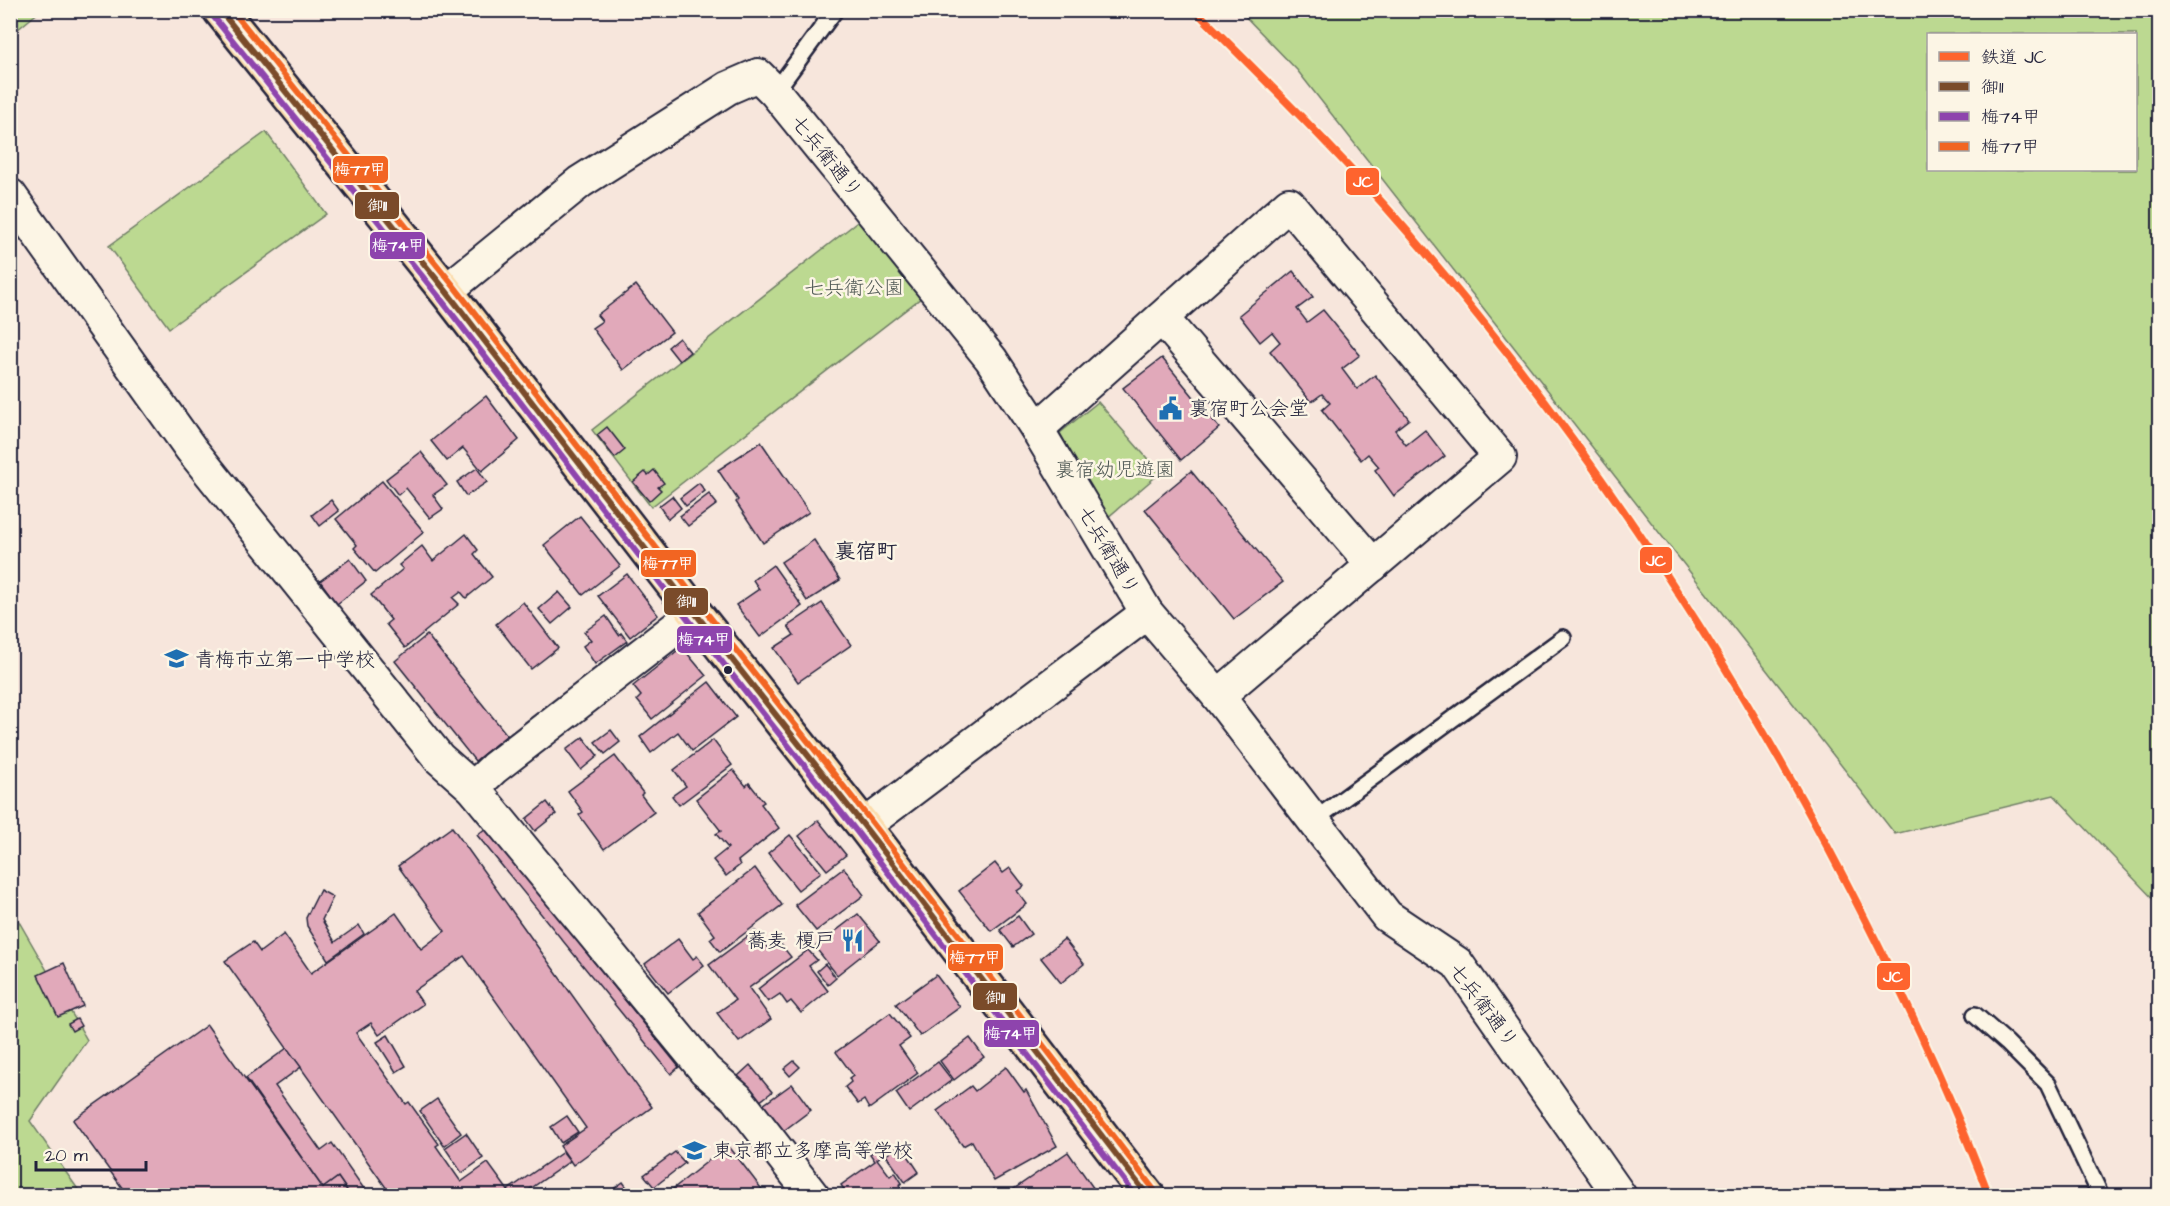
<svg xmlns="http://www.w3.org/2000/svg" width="2170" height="1206" font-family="'Architects Daughter','Klee One',sans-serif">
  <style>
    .green { fill: #bcd991; stroke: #6f7e66; stroke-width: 1.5; fill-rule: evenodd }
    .building { fill: #e1a9ba; stroke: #22223b; stroke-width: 1.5 }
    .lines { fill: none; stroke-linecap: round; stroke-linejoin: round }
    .service-casing { stroke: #22223b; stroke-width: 20 }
    .minor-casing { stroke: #22223b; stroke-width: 36 }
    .trunk-casing { stroke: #22223b; stroke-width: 38 }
    .service { stroke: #fcf5e5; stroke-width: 15 }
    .minor { stroke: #fcf5e5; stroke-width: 32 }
    .trunk { stroke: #fcdcac; stroke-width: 33 }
    .bus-1-casing { stroke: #fcf5e5; stroke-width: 10 }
    .bus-2-casing { stroke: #fcf5e5; stroke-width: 10 }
    .bus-3-casing { stroke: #fcf5e5; stroke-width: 10 }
    .bus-1 { stroke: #7a4b2a; stroke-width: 6 }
    .bus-2 { stroke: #8e44ad; stroke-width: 6 }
    .bus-3 { stroke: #f26522; stroke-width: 6 }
    .rail-1-casing { stroke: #fcf5e5; stroke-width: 12 }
    .rail-1 { stroke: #fe642e; stroke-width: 8 }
    .bus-dot { fill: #22223b; stroke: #fcf5e5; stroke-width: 2 }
    .labels { text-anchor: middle; stroke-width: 5; stroke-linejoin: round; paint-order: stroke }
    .street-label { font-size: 20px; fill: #22223b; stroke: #fcf5e5 }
    .park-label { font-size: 20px; fill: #505955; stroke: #fcf5e5 }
    .poi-label { font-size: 20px; fill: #22223b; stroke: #fcf5e5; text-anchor: start }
    .neighbourhood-label { font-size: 21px; font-weight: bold; fill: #22223b; stroke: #fcf5e5 }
    .line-badge { stroke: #fcf5e5; stroke-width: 2 }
    .badge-label { font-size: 16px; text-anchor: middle; font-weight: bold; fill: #fff }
  </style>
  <rect width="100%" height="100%" fill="#f7e6dc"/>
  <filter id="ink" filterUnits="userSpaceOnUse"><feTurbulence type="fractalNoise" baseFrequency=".0167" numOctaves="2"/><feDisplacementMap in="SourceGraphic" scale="12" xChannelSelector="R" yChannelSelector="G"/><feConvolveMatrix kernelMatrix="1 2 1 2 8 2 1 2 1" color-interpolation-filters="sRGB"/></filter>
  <g filter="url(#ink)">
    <g class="green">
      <path d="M11,10H40V11L11,35Z"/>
      <path d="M1240,11H2159V905L2054,795L1895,834L1297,70ZM1928,34H2136V170H1928Z"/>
      <path d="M266,132L326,214L169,328L109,246Z"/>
      <path d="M865,216L926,294L651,507L592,430Z"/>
      <path d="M1098,402L1160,473L1107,518L1060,433Z"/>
      <path d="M10,906L87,1040L30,1121L82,1195H11Z"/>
    </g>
    <g class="building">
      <path d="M1293,271L1313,297L1297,309L1307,322L1323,310L1360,355L1342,369L1357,389L1375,375L1409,419L1395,430L1406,445L1425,430L1445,456L1394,496L1375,470L1379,467L1368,454L1361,460L1322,410L1330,403L1322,394L1311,402L1270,351L1280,342L1272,332L1260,342L1239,315Z"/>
      <path d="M636,285L672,332L623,370L592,328L602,321L597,315Z"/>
      <path d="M679,338L690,352L679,361L668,347Z"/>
      <path d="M1162,358L1219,428L1181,460L1123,388Z"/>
      <path d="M486,396L519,440L482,471L463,448L447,461L431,441Z"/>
      <path d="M607,427L625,450L615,458L597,435Z"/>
      <path d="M761,442L809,512L763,543L736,502L738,500L718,470Z"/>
      <path d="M421,452L447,485L433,495L443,509L430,518L406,488L398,495L386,479Z"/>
      <path d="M477,468L487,482L466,496L457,482Z"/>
      <path d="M654,470L664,483L658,487L661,490L649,501L633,482L645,472L648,475Z"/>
      <path d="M1191,471L1283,582L1234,619L1145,509Z"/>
      <path d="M382,481L424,532L375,573L354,548L357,545L336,519Z"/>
      <path d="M699,483L705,491L686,506L680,498Z"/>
      <path d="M709,494L717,504L688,526L680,516Z"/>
      <path d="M672,496L681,508L668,519L659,506Z"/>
      <path d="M331,500L339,511L320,526L312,515Z"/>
      <path d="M580,516L620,566L583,595L544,545Z"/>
      <path d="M466,534L478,550L474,554L492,577L466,598L461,592L453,598L459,604L405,648L386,624L391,620L371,595L403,569L399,565L422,546L433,561Z"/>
      <path d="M814,540L840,580L807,601L781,562Z"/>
      <path d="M350,559L366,581L337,604L320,581Z"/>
      <path d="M773,565L802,606L760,637L736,605L759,589L753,580Z"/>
      <path d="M627,574L658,615L630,637L598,596Z"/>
      <path d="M559,592L572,607L552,624L539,609Z"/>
      <path d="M523,602L558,648L531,669L496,624Z"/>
      <path d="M822,603L851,645L798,682L774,648L794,635L788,626Z"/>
      <path d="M606,616L619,635L621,633L627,641L595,664L583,646L591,640L584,632Z"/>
      <path d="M427,635L507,735L475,761L395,661Z"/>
      <path d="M682,647L706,676L652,719L637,700L641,696L633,686Z"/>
      <path d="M709,682L736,717L692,751L678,732L651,753L640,737Z"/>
      <path d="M611,730L620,742L605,754L595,742Z"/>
      <path d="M583,737L598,756L581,770L566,750Z"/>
      <path d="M713,740L732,765L679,805L672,796L686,786L674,770Z"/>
      <path d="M615,756L643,793L641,795L654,812L604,849L579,815L583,812L568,791Z"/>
      <path d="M733,770L746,786L749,783L764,802L761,804L779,828L738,861L740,865L726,876L713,860L728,848L716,834L721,831L696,799Z"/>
      <path d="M547,802L556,814L535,831L526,819Z"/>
      <path d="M818,820L846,855L827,870L799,836Z"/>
      <path d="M452,827L652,1107L573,1165L560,1146L586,1128L464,956L414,991L423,1004L379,1035L371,1023L356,1033L406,1104L409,1102L439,1144L436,1146L461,1182L488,1163L512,1196H392L225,961L253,942L260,952L284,934L311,973L396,913L421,949L445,931L398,866Z"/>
      <path d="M486,828L679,1067L671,1074L477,835Z"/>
      <path d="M790,835L821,872L798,890L768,853Z"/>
      <path d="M995,863L1003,873L1010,868L1024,886L1017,891L1027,904L991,931L959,891Z"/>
      <path d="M755,868L782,905L720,952L710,939L715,935L698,912Z"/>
      <path d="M844,868L864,895L816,931L795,905Z"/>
      <path d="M320,890L333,897L322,920L335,942L359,925L364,934L328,960L307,926L306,918Z"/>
      <path d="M858,914L880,941L837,975L815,947Z"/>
      <path d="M1018,916L1031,934L1013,947L1000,930Z"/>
      <path d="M755,931L769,950L779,942L791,957L749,988L771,1019L739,1042L717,1013L735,1000L709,965Z"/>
      <path d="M678,939L693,959L697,956L704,965L668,993L645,964Z"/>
      <path d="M1064,939L1084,964L1061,983L1041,958Z"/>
      <path d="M808,950L817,960L809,966L828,991L801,1013L791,1001L787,1004L780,994L768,1002L758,989Z"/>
      <path d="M64,963L83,1006L58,1017L38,975Z"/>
      <path d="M825,964L836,978L828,985L817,971Z"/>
      <path d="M936,975L960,1007L920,1036L896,1004Z"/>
      <path d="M890,1013L910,1038L899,1046L918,1073L869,1109L864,1100L858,1104L845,1087L851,1082L849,1078L853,1075L836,1052Z"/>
      <path d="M77,1019L81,1026L72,1031L68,1024Z"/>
      <path d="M207,1025L323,1188L338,1177L351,1196H128L73,1120Z"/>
      <path d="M388,1035L406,1066L396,1072L377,1042Z"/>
      <path d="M970,1038L984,1057L954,1080L940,1061Z"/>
      <path d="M287,1048L301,1067L275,1086L321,1151L332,1143L369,1196H351L338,1177L323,1188L246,1078Z"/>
      <path d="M794,1061L800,1067L790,1076L784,1069Z"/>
      <path d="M938,1062L952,1080L909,1112L896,1093Z"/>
      <path d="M750,1065L772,1092L759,1102L738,1076Z"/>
      <path d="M1006,1067L1024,1092L1026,1090L1057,1146L994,1181L972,1141L963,1146L937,1111L971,1086L975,1091Z"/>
      <path d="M792,1084L811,1110L782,1132L763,1105Z"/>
      <path d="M437,1099L461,1133L444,1146L420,1111Z"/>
      <path d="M567,1116L578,1132L561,1143L551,1127Z"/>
      <path d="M466,1133L483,1158L462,1173L445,1148Z"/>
      <path d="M728,1145L767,1196H664Z"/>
      <path d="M901,1145L919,1172L905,1182L886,1155Z"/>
      <path d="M877,1149L881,1156L877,1159L890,1176L895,1172L902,1183L899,1185L905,1196H848L841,1185L875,1161L870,1154Z"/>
      <path d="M563,1152L570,1161L520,1196H512L508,1190Z"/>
      <path d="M675,1152L685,1163L654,1187L644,1175Z"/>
      <path d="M1068,1152L1094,1189L1084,1196H1015L1011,1191Z"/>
      <path d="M623,1182L630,1192L633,1190L637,1196H604Z"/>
      <path d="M994,1189L998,1196H984Z"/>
    </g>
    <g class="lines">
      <defs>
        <g id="service">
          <path d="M775,92L835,10"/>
          <path d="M1313,821L1563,638"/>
          <path d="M1975,1015L2007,1043L2048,1084L2101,1196"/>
        </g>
        <g id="minor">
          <path d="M10,195L191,449L439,758L473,788L705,1070L737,1098L813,1196"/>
          <path d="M446,291L580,182L728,88L758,75L775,92L991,359L1037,429L1147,613L1218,696L1387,916L1457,963L1620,1196"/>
          <path d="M1162,318L1373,565"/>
          <path d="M1037,429L1289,204L1500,457L1218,696"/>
          <path d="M473,788L494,768L695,613"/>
          <path d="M864,826L1147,613"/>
        </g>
        <path id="trunk" d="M220,10L446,291L695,613L864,826L1148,1196"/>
      </defs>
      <use href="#service" class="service-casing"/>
      <use href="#minor" class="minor-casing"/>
      <use href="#trunk" class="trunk-casing"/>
      <use href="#service" class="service"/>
      <use href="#minor" class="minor"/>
      <use href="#trunk" class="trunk"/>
      <defs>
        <path id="bus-1" d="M220,10L446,291L695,613L864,826L1148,1196"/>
        <path id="bus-2" d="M213,16L439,297L688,619L857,832L1136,1196"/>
        <path id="bus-3" d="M232,10L453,285L702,607L871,821L1155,1191"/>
      </defs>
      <use href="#bus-1" class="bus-1-casing"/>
      <use href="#bus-2" class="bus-2-casing"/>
      <use href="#bus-3" class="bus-3-casing"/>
      <use href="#bus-1" class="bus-1"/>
      <use href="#bus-2" class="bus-2"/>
      <use href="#bus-3" class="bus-3"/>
      <defs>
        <path id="rail-1" d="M1195,10C1260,75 1325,139 1386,207C1557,400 1703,615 1825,842C1886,957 1943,1074 1989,1196"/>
      </defs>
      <use href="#rail-1" class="rail-1-casing"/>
      <use href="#rail-1" class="rail-1"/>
    </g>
  </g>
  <defs>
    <symbol id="civic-bare" viewBox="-9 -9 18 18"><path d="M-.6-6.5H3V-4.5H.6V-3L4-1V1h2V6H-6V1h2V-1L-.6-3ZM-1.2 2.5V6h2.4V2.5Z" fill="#1f6fb2" stroke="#fcf5e5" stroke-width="2.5" paint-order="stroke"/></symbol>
    <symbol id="school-bare" viewBox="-9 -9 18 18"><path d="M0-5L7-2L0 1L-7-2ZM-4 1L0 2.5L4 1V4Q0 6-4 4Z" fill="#1f6fb2" stroke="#fcf5e5" stroke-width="2.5" paint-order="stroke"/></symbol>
    <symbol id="restaurant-bare" viewBox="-9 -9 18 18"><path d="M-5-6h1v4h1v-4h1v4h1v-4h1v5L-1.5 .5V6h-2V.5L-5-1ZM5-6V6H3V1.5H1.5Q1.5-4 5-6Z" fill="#1f6fb2" stroke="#fcf5e5" stroke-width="2.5" paint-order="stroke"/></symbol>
  </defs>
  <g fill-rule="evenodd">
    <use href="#civic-bare" x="1154" y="392" width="33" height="33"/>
    <use href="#school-bare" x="160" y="642" width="33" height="33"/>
    <use href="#restaurant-bare" x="836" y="924" width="33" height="33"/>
    <use href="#school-bare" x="678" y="1134" width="33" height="33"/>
  </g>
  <circle class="bus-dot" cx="728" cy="670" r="5"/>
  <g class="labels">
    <g class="street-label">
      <text transform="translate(827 156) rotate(51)" y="7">七兵衛通り</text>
      <text transform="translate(1109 550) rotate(59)" y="7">七兵衛通り</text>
      <text transform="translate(1484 1005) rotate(53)" y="7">七兵衛通り</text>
    </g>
    <g class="park-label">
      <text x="854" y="294">七兵衛公園</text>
      <text x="1115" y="476">裏宿幼児遊園</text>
    </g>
    <g class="poi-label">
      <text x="1189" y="415">裏宿町公会堂</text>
      <text x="195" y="666">青梅市立第一中学校</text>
      <text x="835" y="947" text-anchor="end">蕎麦 榎戸</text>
      <text x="713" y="1157">東京都立多摩高等学校</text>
    </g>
    <g class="neighbourhood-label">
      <text x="866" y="558">裏宿町</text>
    </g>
  </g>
  <g class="line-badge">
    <rect x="332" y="155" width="57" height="29" rx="6" fill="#f26522"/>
    <rect x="1345" y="167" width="35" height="29" rx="6" fill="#fe642e"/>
    <rect x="354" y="191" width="46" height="29" rx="6" fill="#7a4b2a"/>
    <rect x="369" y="231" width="57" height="29" rx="6" fill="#8e44ad"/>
    <rect x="1639" y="546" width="34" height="28" rx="6" fill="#fe642e"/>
    <rect x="640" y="549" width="57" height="29" rx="6" fill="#f26522"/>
    <rect x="663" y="587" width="46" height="29" rx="6" fill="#7a4b2a"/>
    <rect x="676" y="625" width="57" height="29" rx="6" fill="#8e44ad"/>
    <rect x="947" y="943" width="57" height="29" rx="6" fill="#f26522"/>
    <rect x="1876" y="962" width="35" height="29" rx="6" fill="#fe642e"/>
    <rect x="972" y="982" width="46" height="29" rx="6" fill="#7a4b2a"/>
    <rect x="983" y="1019" width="57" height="29" rx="6" fill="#8e44ad"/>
  </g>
  <g class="badge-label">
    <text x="360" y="175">梅77甲</text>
    <text x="1363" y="187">JC</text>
    <text x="377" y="211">御11</text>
    <text x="398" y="251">梅74甲</text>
    <text x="1656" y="566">JC</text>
    <text x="668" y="569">梅77甲</text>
    <text x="686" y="607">御11</text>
    <text x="704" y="645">梅74甲</text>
    <text x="975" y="963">梅77甲</text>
    <text x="1893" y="982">JC</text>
    <text x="995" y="1003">御11</text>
    <text x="1011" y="1039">梅74甲</text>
  </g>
  <rect width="2170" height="1206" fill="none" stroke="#fcf5e5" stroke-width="36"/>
  <rect x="18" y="18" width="2134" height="1170" fill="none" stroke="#22223b" stroke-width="2" filter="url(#ink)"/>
  <rect x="1927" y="33" width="210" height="138" fill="#fcf5e5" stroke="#a5a1a1" stroke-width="1.5"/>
  <rect x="1939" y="52" width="30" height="9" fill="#fe642e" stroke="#a5a1a1" stroke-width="1.5"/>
  <text x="1981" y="63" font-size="18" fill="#22223b">鉄道 JC</text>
  <rect x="1939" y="82" width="30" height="9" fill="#7a4b2a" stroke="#a5a1a1" stroke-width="1.5"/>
  <text x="1981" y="93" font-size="18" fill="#22223b">御11</text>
  <rect x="1939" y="112" width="30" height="9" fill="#8e44ad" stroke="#a5a1a1" stroke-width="1.5"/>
  <text x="1981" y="123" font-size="18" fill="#22223b">梅74甲</text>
  <rect x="1939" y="142" width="30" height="9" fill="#f26522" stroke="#a5a1a1" stroke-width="1.5"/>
  <text x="1981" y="153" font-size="18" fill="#22223b">梅77甲</text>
  <path d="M36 1161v9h110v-9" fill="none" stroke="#22223b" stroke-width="3"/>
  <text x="45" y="1161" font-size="18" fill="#22223b" stroke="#fcf5e5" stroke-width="4.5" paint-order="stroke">20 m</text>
</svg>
